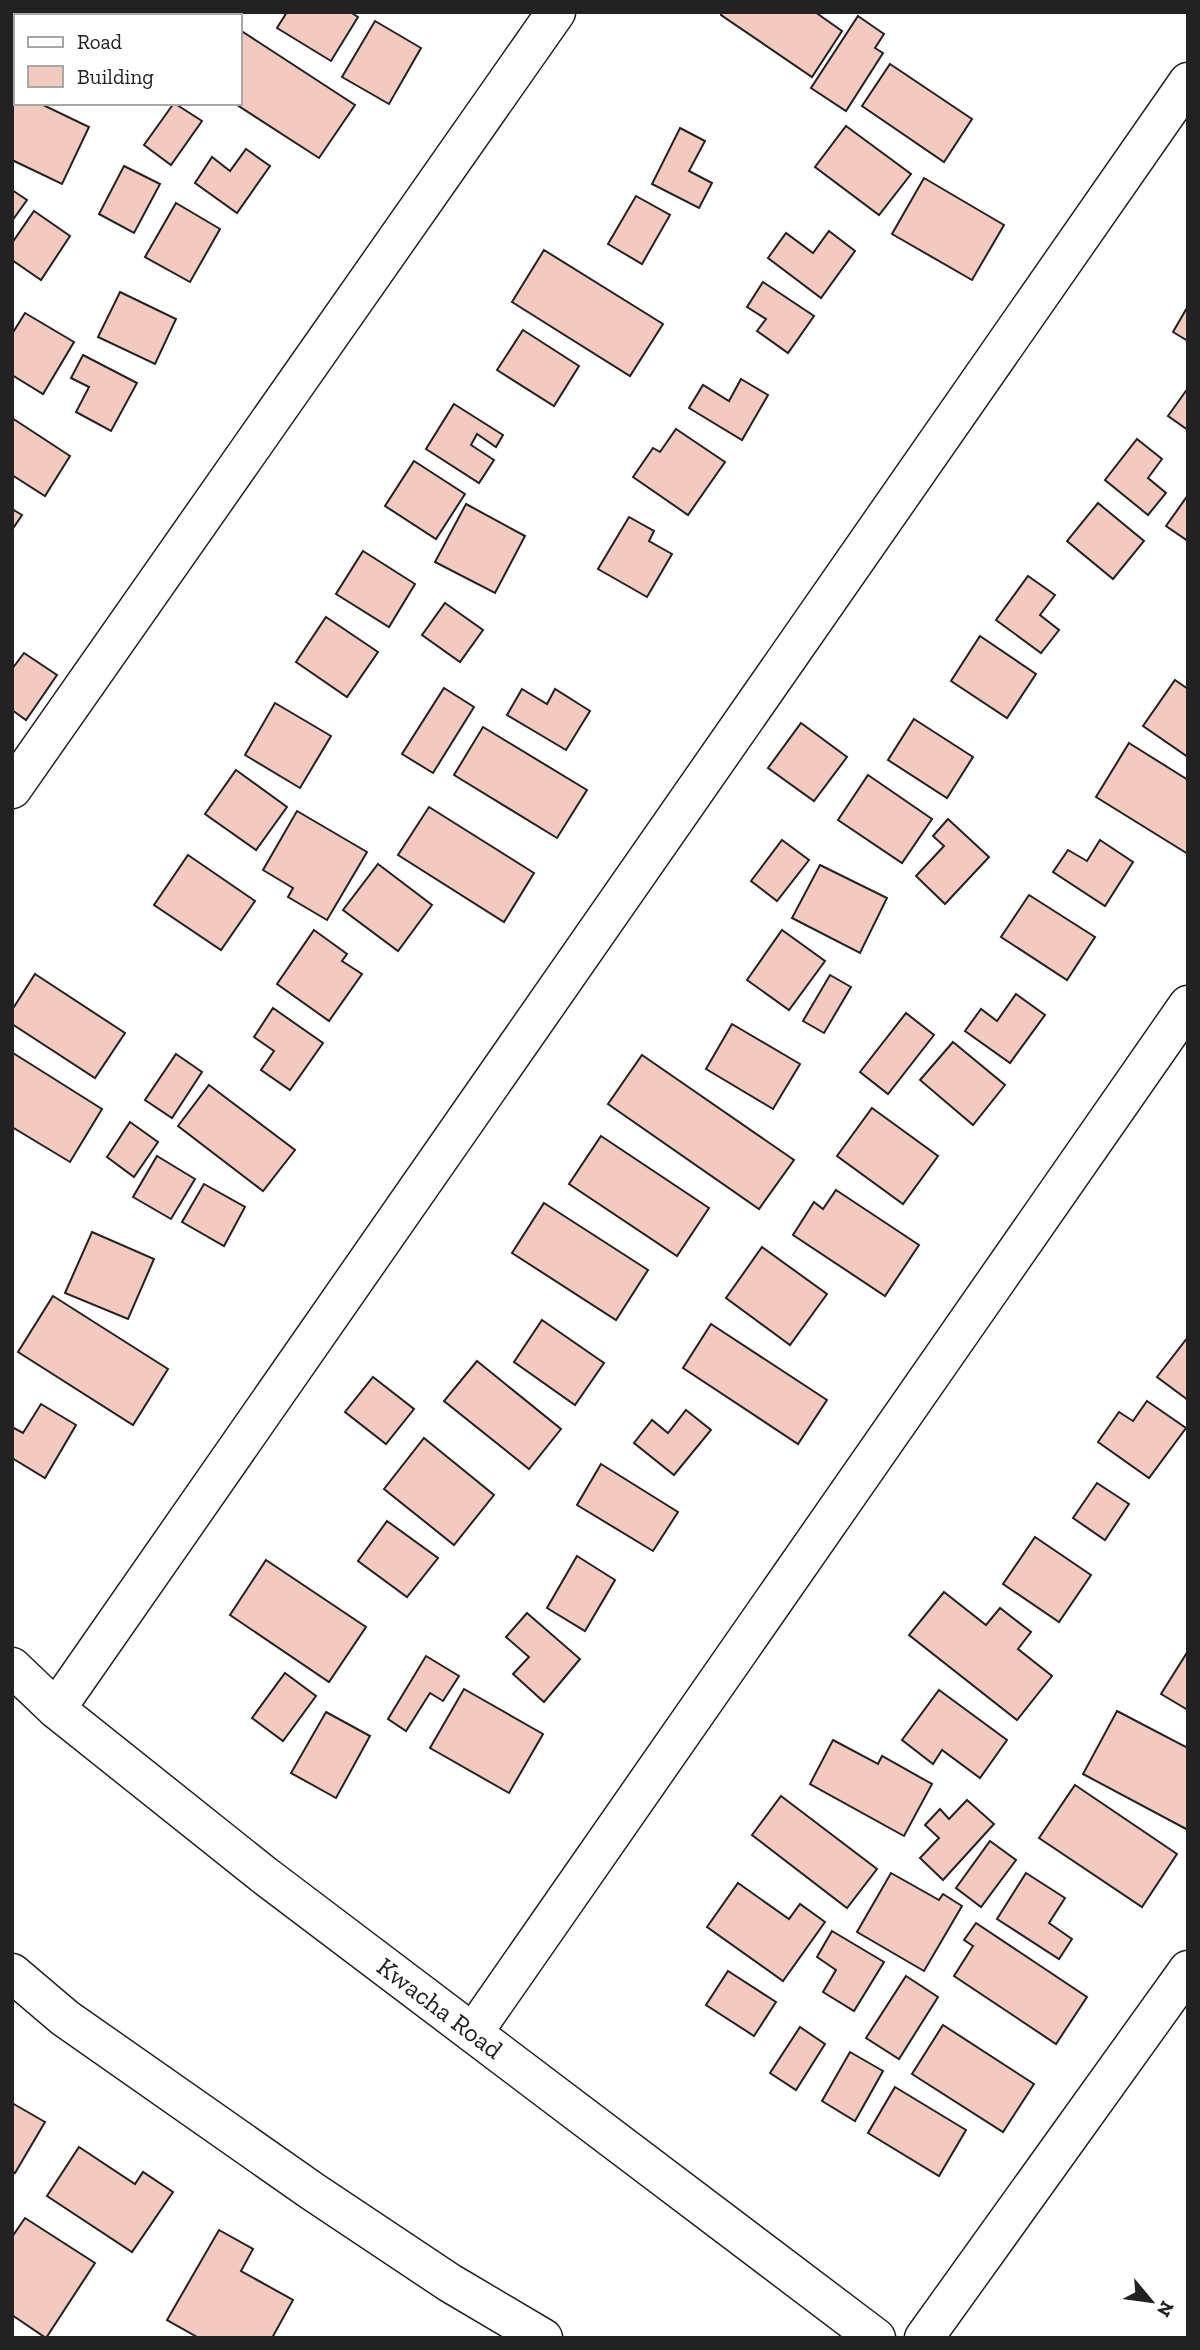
<svg xmlns="http://www.w3.org/2000/svg" width="1200" height="2350" font-family="'Zilla Slab',serif">
  <style>
    .building { fill: #f3c9c0; stroke: #222; stroke-width: 2 }
    .lines { fill: none; stroke-linecap: round; stroke-linejoin: round }
    .street-casing { stroke: #222; stroke-width: 41 }
    .secondary-casing { stroke: #222; stroke-width: 41 }
    .street { stroke: #fff; stroke-width: 38 }
    .secondary { stroke: #fff; stroke-width: 38 }
    .labels { text-anchor: middle; stroke-width: 5; stroke-linejoin: round; paint-order: stroke }
    .street-label { font-size: 26px; fill: #222; stroke: #fff }
  </style>
  <rect width="100%" height="100%" fill="#fff"/>
  <g class="building">
    <path d="M95,12H193L190,16H101Z"/>
    <path d="M287,12H350L358,17L331,61L277,28Z"/>
    <path d="M722,12H815L842,31L812,77L721,15Z"/>
    <path d="M858,16L884,34L875,48L883,53L846,111L811,88Z"/>
    <path d="M375,21L421,48L389,104L342,77Z"/>
    <path d="M240,30L355,105L319,158L234,103H240Z"/>
    <path d="M890,64L972,119L944,162L862,106Z"/>
    <path d="M12,91L16,92V103H39L89,127L62,184L12,160Z"/>
    <path d="M174,103L202,121L171,165L144,145Z"/>
    <path d="M846,126L911,174L879,215L815,167Z"/>
    <path d="M680,128L705,141L689,171L712,183L699,208L652,184Z"/>
    <path d="M246,149L270,166L237,213L195,183L212,157L230,171Z"/>
    <path d="M124,166L160,184L134,233L99,214Z"/>
    <path d="M924,178L1004,225L972,280L892,234Z"/>
    <path d="M12,190L27,200L12,221Z"/>
    <path d="M636,196L670,215L642,264L608,244Z"/>
    <path d="M176,203L220,229L190,282L145,257Z"/>
    <path d="M34,211L70,236L41,280L12,260V243Z"/>
    <path d="M829,231L855,251L821,298L768,258L786,233L813,253Z"/>
    <path d="M544,250L663,324L630,376L512,302Z"/>
    <path d="M763,282L814,316L788,353L757,331L766,319L747,307Z"/>
    <path d="M120,292L176,319L155,364L98,337Z"/>
    <path d="M1188,306V341L1173,332Z"/>
    <path d="M25,313L74,342L43,394L12,375V334Z"/>
    <path d="M523,330L579,366L554,406L497,370Z"/>
    <path d="M83,355L137,383L111,431L76,412L89,387L71,378Z"/>
    <path d="M741,379L768,395L742,440L689,408L703,385L729,401Z"/>
    <path d="M1188,388V430L1168,416Z"/>
    <path d="M454,404L503,435L496,447L477,434L471,445L494,460L479,483L426,449Z"/>
    <path d="M12,418L70,456L45,496L12,475Z"/>
    <path d="M676,429L725,462L688,515L633,477L653,448L660,452Z"/>
    <path d="M1137,439L1162,459L1148,478L1166,493L1148,515L1105,480Z"/>
    <path d="M414,461L465,494L436,539L385,506Z"/>
    <path d="M1188,495V541L1166,526Z"/>
    <path d="M1098,503L1144,541L1113,579L1067,541Z"/>
    <path d="M466,504L525,536L495,593L435,562Z"/>
    <path d="M12,509L22,515L12,530Z"/>
    <path d="M629,517L654,531L649,541L672,554L647,597L598,569Z"/>
    <path d="M363,551L415,584L389,627L336,594Z"/>
    <path d="M1028,576L1055,595L1040,615L1059,630L1041,653L996,620Z"/>
    <path d="M445,603L483,630L460,662L422,635Z"/>
    <path d="M326,617L378,652L347,697L296,662Z"/>
    <path d="M980,636L1036,674L1007,718L951,681Z"/>
    <path d="M24,653L57,675L26,720L12,710V669Z"/>
    <path d="M1175,680L1188,689V757L1143,726Z"/>
    <path d="M444,688L474,707L433,773L402,754Z"/>
    <path d="M522,689L547,704L555,689L590,711L566,750L507,715Z"/>
    <path d="M275,703L331,736L300,788L245,755Z"/>
    <path d="M914,719L973,757L947,798L888,760Z"/>
    <path d="M801,723L847,757L814,801L768,768Z"/>
    <path d="M483,727L587,790L557,838L454,775Z"/>
    <path d="M1129,743L1188,780V854L1096,797Z"/>
    <path d="M236,770L287,807L256,850L205,814Z"/>
    <path d="M868,775L932,819L902,863L838,820Z"/>
    <path d="M429,807L534,873L504,922L398,855Z"/>
    <path d="M297,811L367,852L327,920L288,897L293,888L263,870Z"/>
    <path d="M948,819L989,857L945,904L916,876L944,846L933,836Z"/>
    <path d="M782,840L809,860L777,901L751,881Z"/>
    <path d="M1100,840L1133,862L1105,906L1053,872L1068,850L1087,861Z"/>
    <path d="M188,855L255,901L221,950L154,905Z"/>
    <path d="M378,864L432,905L398,951L343,910Z"/>
    <path d="M820,865L887,898L860,953L792,918Z"/>
    <path d="M1029,895L1095,937L1067,980L1001,937Z"/>
    <path d="M314,930L347,954L342,961L362,974L329,1021L277,984Z"/>
    <path d="M782,930L825,961L789,1010L747,980Z"/>
    <path d="M35,974L125,1033L95,1078L12,1024V1010Z"/>
    <path d="M830,975L851,987L824,1033L803,1021Z"/>
    <path d="M1016,994L1045,1015L1010,1063L965,1031L981,1009L997,1021Z"/>
    <path d="M273,1008L323,1043L290,1090L261,1070L274,1051L254,1037Z"/>
    <path d="M906,1013L934,1035L888,1094L860,1072Z"/>
    <path d="M732,1024L800,1064L773,1109L706,1069Z"/>
    <path d="M953,1042L1005,1085L973,1125L920,1080Z"/>
    <path d="M13,1053L102,1109L70,1162L12,1127Z"/>
    <path d="M176,1054L202,1072L172,1118L145,1100Z"/>
    <path d="M642,1055L794,1160L759,1209L608,1104Z"/>
    <path d="M209,1085L295,1150L263,1191L178,1126Z"/>
    <path d="M872,1108L938,1156L903,1204L837,1156Z"/>
    <path d="M130,1122L158,1142L134,1177L107,1157Z"/>
    <path d="M601,1136L709,1208L677,1256L569,1184Z"/>
    <path d="M157,1156L195,1179L171,1219L133,1197Z"/>
    <path d="M204,1184L245,1207L224,1246L182,1222Z"/>
    <path d="M836,1190L919,1245L885,1296L793,1235L814,1202L823,1209Z"/>
    <path d="M544,1203L648,1270L616,1320L512,1253Z"/>
    <path d="M92,1232L154,1259L128,1319L65,1293Z"/>
    <path d="M762,1247L827,1294L790,1345L726,1298Z"/>
    <path d="M53,1296L168,1369L133,1425L18,1352Z"/>
    <path d="M542,1320L604,1363L575,1405L514,1362Z"/>
    <path d="M711,1324L827,1400L798,1444L683,1368Z"/>
    <path d="M1188,1337V1400L1157,1377Z"/>
    <path d="M477,1361L561,1429L529,1469L444,1401Z"/>
    <path d="M373,1377L414,1409L386,1444L345,1412Z"/>
    <path d="M1147,1401L1186,1428L1149,1478L1098,1442L1119,1412L1133,1421Z"/>
    <path d="M41,1404L76,1425L45,1478L12,1458V1427L23,1433Z"/>
    <path d="M686,1410L711,1430L674,1475L634,1443L652,1420L668,1433Z"/>
    <path d="M424,1438L494,1495L454,1545L384,1489Z"/>
    <path d="M601,1464L678,1512L653,1551L577,1505Z"/>
    <path d="M1097,1483L1129,1504L1105,1540L1073,1518Z"/>
    <path d="M387,1521L438,1558L407,1597L358,1561Z"/>
    <path d="M1035,1537L1091,1575L1059,1622L1003,1584Z"/>
    <path d="M577,1556L615,1580L585,1631L547,1608Z"/>
    <path d="M266,1560L366,1627L329,1682L230,1615Z"/>
    <path d="M944,1592L986,1625L1000,1608L1031,1632L1018,1649L1052,1676L1017,1720L909,1635Z"/>
    <path d="M527,1613L580,1659L544,1702L513,1674L529,1657L506,1637Z"/>
    <path d="M1188,1651V1710L1161,1694Z"/>
    <path d="M426,1656L459,1676L443,1701L430,1693L406,1731L388,1719Z"/>
    <path d="M285,1673L316,1696L283,1741L252,1718Z"/>
    <path d="M464,1689L543,1734L509,1793L430,1748Z"/>
    <path d="M939,1690L1007,1740L980,1778L942,1750L933,1764L902,1740Z"/>
    <path d="M1117,1711L1188,1748V1830L1083,1774Z"/>
    <path d="M326,1712L370,1736L336,1798L291,1773Z"/>
    <path d="M833,1740L878,1764L882,1756L932,1784L904,1836L810,1784Z"/>
    <path d="M1075,1785L1177,1854L1142,1907L1039,1838Z"/>
    <path d="M781,1796L877,1869L847,1908L752,1835Z"/>
    <path d="M967,1800L994,1824L943,1880L920,1858L939,1838L925,1825L940,1809L949,1819Z"/>
    <path d="M990,1841L1016,1860L981,1907L956,1888Z"/>
    <path d="M891,1873L939,1900L943,1894L962,1906L924,1971L857,1932Z"/>
    <path d="M1026,1873L1065,1898L1049,1923L1072,1939L1059,1959L997,1919Z"/>
    <path d="M738,1883L789,1919L800,1904L825,1922L783,1981L707,1927Z"/>
    <path d="M976,1923L1087,1997L1056,2044L954,1976L973,1946L964,1940Z"/>
    <path d="M832,1931L884,1962L854,2011L823,1992L836,1970L817,1957Z"/>
    <path d="M728,1971L776,2002L754,2036L706,2005Z"/>
    <path d="M906,1976L938,1997L899,2059L866,2038Z"/>
    <path d="M943,2025L1034,2084L1003,2132L912,2074Z"/>
    <path d="M800,2027L825,2044L796,2090L770,2073Z"/>
    <path d="M850,2052L883,2071L855,2121L822,2101Z"/>
    <path d="M895,2087L966,2130L939,2176L868,2133Z"/>
    <path d="M12,2103L45,2122L15,2173L12,2171Z"/>
    <path d="M79,2147L135,2184L143,2172L173,2192L132,2252L47,2196Z"/>
    <path d="M25,2218L95,2263L46,2338L12,2315V2237Z"/>
    <path d="M219,2230L253,2249L241,2271L293,2300L272,2338H199L167,2320Z"/>
  </g>
  <g class="lines">
    <defs>
      <g id="street">
        <path d="M12,789L556,12"/>
        <path d="M56,1709L1188,82"/>
        <path d="M12,1973L65,2018L312,2191L450,2283L543,2338"/>
        <path d="M473,2033L1188,1005"/>
        <path d="M924,2338L1188,1970"/>
      </g>
      <path id="secondary" d="M12,1667L56,1709L264,1875L876,2338"/>
    </defs>
    <use href="#street" class="street-casing"/>
    <use href="#secondary" class="secondary-casing"/>
    <use href="#street" class="street"/>
    <use href="#secondary" class="secondary"/>
  </g>
  <g class="labels">
    <g class="street-label">
      <text transform="translate(440 2008) rotate(37)" y="9">Kwacha Road</text>
    </g>
  </g>
  <rect width="1200" height="2350" fill="none" stroke="#222222" stroke-width="28"/>
  <rect x="14" y="14" width="228" height="91" fill="#ffffff" stroke="#a7a7a7" stroke-width="2"/>
  <rect x="28" y="37" width="35" height="10" fill="#ffffff" stroke="#a7a7a7" stroke-width="2"/>
  <text x="77" y="49" font-size="21" fill="#222222">Road</text>
  <rect x="28" y="66" width="35" height="21" fill="#f3c9c0" stroke="#a7a7a7" stroke-width="2"/>
  <text x="77" y="84" font-size="21" fill="#222222">Building</text>
  <g transform="translate(1151 2301) rotate(119)" stroke="#ffffff" stroke-width="5" paint-order="stroke">
  <path d="M0-5L12 26L0 18L-12 26Z" fill="#222222"/>
  <text y="-10" font-size="19" font-weight="bold" text-anchor="middle" fill="#222222">N</text>
  </g>
</svg>
